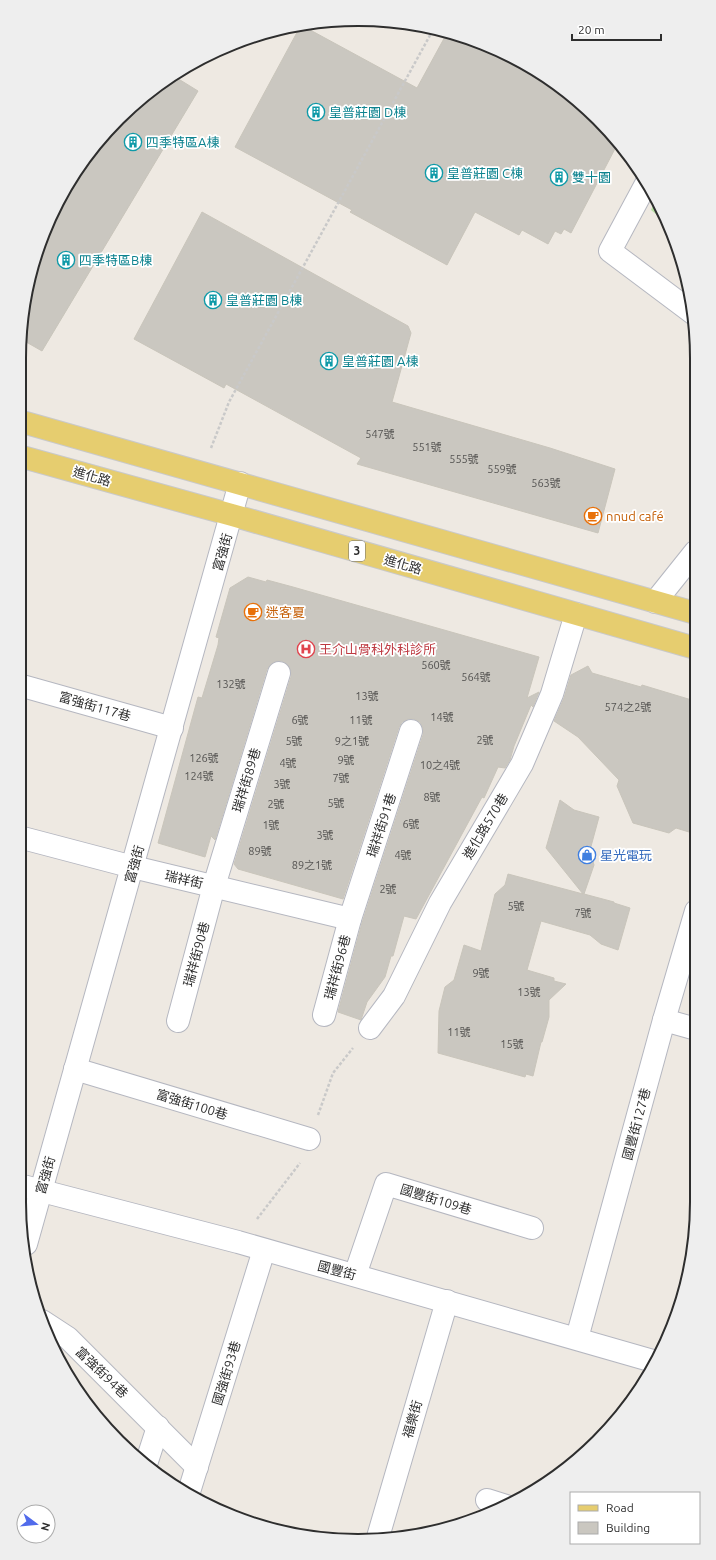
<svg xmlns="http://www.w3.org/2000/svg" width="716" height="1560" font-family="Ubuntu,'Noto Sans TC',sans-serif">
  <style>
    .park { fill: url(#park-tufts) }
    .building { fill: #cac7c0; stroke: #c9c5bb }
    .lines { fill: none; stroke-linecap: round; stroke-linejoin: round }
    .minor-casing { stroke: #b5b7c0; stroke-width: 24 }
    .major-casing { stroke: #c9c9c9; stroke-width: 24 }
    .path { stroke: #c9c9c9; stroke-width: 2.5; stroke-dasharray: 3 2; stroke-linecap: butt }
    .minor { stroke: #fff; stroke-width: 22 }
    .major { stroke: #e6cd6f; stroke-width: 22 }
    .labels { text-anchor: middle; stroke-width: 3.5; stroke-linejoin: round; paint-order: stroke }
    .number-label { font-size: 11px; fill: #555452 }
    .shield { fill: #fff; stroke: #6d6d6d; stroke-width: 1 }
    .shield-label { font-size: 12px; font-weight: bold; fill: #2e2e2e }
    .culture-label { font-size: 13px; fill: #0d838f; stroke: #fff; text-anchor: start }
    .street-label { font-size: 13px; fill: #2e2e2e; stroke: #fff }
    .food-label { font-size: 13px; fill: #c56008; stroke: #fff; text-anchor: start }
    .health-label { font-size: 13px; fill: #be3a42; stroke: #fff; text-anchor: start }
    .shop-label { font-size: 13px; fill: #366cbe; stroke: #fff; text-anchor: start }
    .rim { fill: none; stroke: #2e2e2e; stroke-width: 2 }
  </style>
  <defs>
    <pattern id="park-tufts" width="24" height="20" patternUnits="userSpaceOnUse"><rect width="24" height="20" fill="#b7dfa4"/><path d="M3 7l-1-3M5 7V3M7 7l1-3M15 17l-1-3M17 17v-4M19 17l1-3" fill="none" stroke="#9ec08e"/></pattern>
  </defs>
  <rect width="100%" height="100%" fill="#eee9e2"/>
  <path class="park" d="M655,201L670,226L651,210Z"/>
  <g class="building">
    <path d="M301,25L417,88L447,33L488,45L564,89L618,143L571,233L564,229L561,234L555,231L548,244L522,230L519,235L475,212L447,265L350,212L352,210L235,147Z"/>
    <path d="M172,75L198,91L42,351L21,339L25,292L45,228L76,170L118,118Z"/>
    <path d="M202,212L408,326L411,333L392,402L550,448L615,469L598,533L357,464L361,458L226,384L224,388L134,339Z"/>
    <path d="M248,577L266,582L267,580L293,587L539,657L527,698L539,692L533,707L531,705L514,746L510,760L505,768L498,767L484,798L482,797L416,919L404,916L393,956H391L385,977L367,1002L361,1020L338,1012L362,923L423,735V728L420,722L414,719H408L402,722L399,727L343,899L238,869L234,864L291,677V671L288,665L282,661H277L271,664L267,669L215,840L211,836L205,857L158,843L198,697L202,698L218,645L219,638L216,637L230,588Z"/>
    <path d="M588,666L592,673L641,687L642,685L695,701L696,819L692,821L689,832L676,828L669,833L633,823L617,786L619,780L578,737L554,721L564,698L571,675Z"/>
    <path d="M560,800L574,810L599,817L590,850L594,865L584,894L614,902V903L630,908L618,950L601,944L590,935L541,921L527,970L554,978V981L566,984L549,1000V1017L542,1042H541L533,1076L526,1074L525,1077L438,1053L439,1011L445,987L454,980L464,945L481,951L495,894L505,885L508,874L583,894L546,848Z"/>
  </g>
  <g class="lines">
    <defs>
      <g id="minor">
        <path d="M646,184L610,251L694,314"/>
        <path d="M655,602L695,552"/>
        <path d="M19,685L172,728"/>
        <path d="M19,837L133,867L350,919"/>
        <path d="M324,1015L350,919L411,731"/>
        <path d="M664,1020L696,1029"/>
        <path d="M178,1021L214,886L279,673"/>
        <path d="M370,1028L394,996L440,903L522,764L552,694L576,614"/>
        <path d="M75,1069L309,1139"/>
        <path d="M19,1185L238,1242L653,1361"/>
        <path d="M26,1244L240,483"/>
        <path d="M355,1275L386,1184L532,1228"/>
        <path d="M42,1321L68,1338L197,1467"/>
        <path d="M577,1338L664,1020L696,911"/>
        <path d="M147,1461L158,1427"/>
        <path d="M188,1495L264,1250"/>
        <path d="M487,1500L506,1506"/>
        <path d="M378,1537L447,1301"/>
      </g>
      <g id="major">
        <path d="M19,421L695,613"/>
        <path d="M19,456L232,515L695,648"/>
      </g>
    </defs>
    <use href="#minor" class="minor-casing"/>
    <use href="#major" class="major-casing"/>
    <g class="path">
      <path d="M211,448L229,402L434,28"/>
      <path d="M318,1115L333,1073L353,1048"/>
      <path d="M257,1219L300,1163"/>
    </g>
    <use href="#minor" class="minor"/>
    <use href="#major" class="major"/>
  </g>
  <defs>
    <symbol id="building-ring" viewBox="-11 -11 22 22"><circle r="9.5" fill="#fff" stroke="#0f9aa8" stroke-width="1.5"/><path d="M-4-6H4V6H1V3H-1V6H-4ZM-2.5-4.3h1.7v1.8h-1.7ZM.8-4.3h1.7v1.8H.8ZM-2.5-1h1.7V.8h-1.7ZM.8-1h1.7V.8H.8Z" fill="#0f9aa8"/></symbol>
    <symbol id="cafe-ring" viewBox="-11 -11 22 22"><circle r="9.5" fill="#fff" stroke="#e8710a" stroke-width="1.5"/><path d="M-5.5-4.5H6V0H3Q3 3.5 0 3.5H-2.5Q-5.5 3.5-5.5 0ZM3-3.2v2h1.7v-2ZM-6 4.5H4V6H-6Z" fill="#e8710a"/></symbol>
    <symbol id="hospital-ring" viewBox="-11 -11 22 22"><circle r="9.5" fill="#fff" stroke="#e0444e" stroke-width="1.5"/><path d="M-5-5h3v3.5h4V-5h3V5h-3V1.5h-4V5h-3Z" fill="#e0444e"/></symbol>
    <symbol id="shop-ring" viewBox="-11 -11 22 22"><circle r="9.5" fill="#fff" stroke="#3f7fe0" stroke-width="1.5"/><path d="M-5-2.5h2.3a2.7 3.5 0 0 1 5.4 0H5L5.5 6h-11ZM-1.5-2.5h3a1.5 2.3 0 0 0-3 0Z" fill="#3f7fe0"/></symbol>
  </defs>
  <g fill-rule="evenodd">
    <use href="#building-ring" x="306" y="102" width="20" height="20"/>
    <use href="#building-ring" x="123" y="132" width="20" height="20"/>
    <use href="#building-ring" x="424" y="163" width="20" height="20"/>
    <use href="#building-ring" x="549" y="167" width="20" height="20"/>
    <use href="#building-ring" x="56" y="250" width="20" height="20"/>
    <use href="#building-ring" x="203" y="290" width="20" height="20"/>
    <use href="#building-ring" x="319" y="351" width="20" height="20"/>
    <use href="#cafe-ring" x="583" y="506" width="20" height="20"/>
    <use href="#cafe-ring" x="243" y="602" width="20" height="20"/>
    <use href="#hospital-ring" x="296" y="639" width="20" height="20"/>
    <use href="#shop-ring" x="577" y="845" width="20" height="20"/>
  </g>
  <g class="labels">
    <g class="number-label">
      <text x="380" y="438">547號</text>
      <text x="427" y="451">551號</text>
      <text x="464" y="463">555號</text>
      <text x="502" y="473">559號</text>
      <text x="546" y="487">563號</text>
      <text x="436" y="669">560號</text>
      <text x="476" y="681">564號</text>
      <text x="231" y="688">132號</text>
      <text x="367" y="700">13號</text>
      <text x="628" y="711">574之2號</text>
      <text x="442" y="721">14號</text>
      <text x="300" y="724">6號</text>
      <text x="361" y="724">11號</text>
      <text x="485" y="744">2號</text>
      <text x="294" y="745">5號</text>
      <text x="352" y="745">9之1號</text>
      <text x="204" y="762">126號</text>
      <text x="346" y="764">9號</text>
      <text x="288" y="767">4號</text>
      <text x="440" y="769">10之4號</text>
      <text x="199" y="780">124號</text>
      <text x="341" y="782">7號</text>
      <text x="282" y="788">3號</text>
      <text x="432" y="801">8號</text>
      <text x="336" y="807">5號</text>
      <text x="276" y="808">2號</text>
      <text x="411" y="828">6號</text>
      <text x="271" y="829">1號</text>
      <text x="325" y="839">3號</text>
      <text x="260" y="855">89號</text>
      <text x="403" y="859">4號</text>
      <text x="312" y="869">89之1號</text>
      <text x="388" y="893">2號</text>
      <text x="516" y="910">5號</text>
      <text x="583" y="917">7號</text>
      <text x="481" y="977">9號</text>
      <text x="529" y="996">13號</text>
      <text x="459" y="1036">11號</text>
      <text x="512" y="1048">15號</text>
    </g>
    <rect class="shield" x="349" y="541" width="16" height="20" rx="3"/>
    <g class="shield-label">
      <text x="357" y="555">3</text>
    </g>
    <g class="culture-label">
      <text x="329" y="117">皇普莊園 D棟</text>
      <text x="146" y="147">四季特區A棟</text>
      <text x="447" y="178">皇普莊園 C棟</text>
      <text x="572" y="182">雙十園</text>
      <text x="79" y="265">四季特區B棟</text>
      <text x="226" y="305">皇普莊園 B棟</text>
      <text x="342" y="366">皇普莊園 A棟</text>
    </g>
    <g class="street-label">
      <text transform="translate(92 476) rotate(16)" y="5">進化路</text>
      <text transform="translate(222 552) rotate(-74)" y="5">富強街</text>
      <text transform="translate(403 564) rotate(16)" y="5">進化路</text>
      <text transform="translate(95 706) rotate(16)" y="5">富強街117巷</text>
      <text transform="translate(246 780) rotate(-73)" y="5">瑞祥街89巷</text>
      <text transform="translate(381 825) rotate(-72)" y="5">瑞祥街91巷</text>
      <text transform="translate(485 826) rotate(-59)" y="5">進化路570巷</text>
      <text transform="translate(134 864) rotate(-74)" y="5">富強街</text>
      <text transform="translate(184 879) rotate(13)" y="5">瑞祥街</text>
      <text transform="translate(196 954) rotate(-75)" y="5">瑞祥街90巷</text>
      <text transform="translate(337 967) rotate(-75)" y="5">瑞祥街96巷</text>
      <text transform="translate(192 1104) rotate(17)" y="5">富強街100巷</text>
      <text transform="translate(636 1124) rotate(-75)" y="5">國豐街127巷</text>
      <text transform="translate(45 1175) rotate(-74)" y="5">富強街</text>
      <text transform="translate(436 1199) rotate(17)" y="5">國豐街109巷</text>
      <text transform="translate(337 1270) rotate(15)" y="5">國豐街</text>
      <text transform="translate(102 1372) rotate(44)" y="5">富強街94巷</text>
      <text transform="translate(226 1373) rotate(-73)" y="5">國強街93巷</text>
      <text transform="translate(412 1419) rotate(-74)" y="5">福樂街</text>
    </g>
    <g class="food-label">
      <text x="606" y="521">nnud café</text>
      <text x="266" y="617">迷客夏</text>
    </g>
    <g class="health-label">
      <text x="319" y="654">王介山骨科外科診所</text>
    </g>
    <g class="shop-label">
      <text x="600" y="860">星光電玩</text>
    </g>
  </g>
  <path d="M0 0H716V1560H0ZM358 26H358A332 332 0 0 1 690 358V1202A332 332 0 0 1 358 1534H358A332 332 0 0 1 26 1202V358A332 332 0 0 1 358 26Z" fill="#eee" fill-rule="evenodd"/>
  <path class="rim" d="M358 26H358A332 332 0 0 1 690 358V1202A332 332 0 0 1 358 1534H358A332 332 0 0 1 26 1202V358A332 332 0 0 1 358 26Z"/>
  <rect x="570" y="1492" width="130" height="52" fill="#ffffff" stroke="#ababab"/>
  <rect x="578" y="1505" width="20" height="6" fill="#e6cd6f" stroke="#ababab"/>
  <text x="606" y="1512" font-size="12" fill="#2e2e2e">Road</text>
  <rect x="578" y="1522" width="20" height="12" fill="#cac7c0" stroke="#ababab"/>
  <text x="606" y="1532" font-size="12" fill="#2e2e2e">Building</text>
  <g transform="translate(36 1524) rotate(106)"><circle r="19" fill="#ffffff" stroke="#ababab"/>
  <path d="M0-3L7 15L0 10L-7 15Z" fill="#516beb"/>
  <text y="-6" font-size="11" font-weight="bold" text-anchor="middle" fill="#2e2e2e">N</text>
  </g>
  <path d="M572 34v6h89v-6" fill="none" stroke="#2e2e2e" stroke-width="2"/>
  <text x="578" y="34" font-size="12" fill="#2e2e2e" stroke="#ffffff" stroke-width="3" paint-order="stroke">20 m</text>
</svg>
